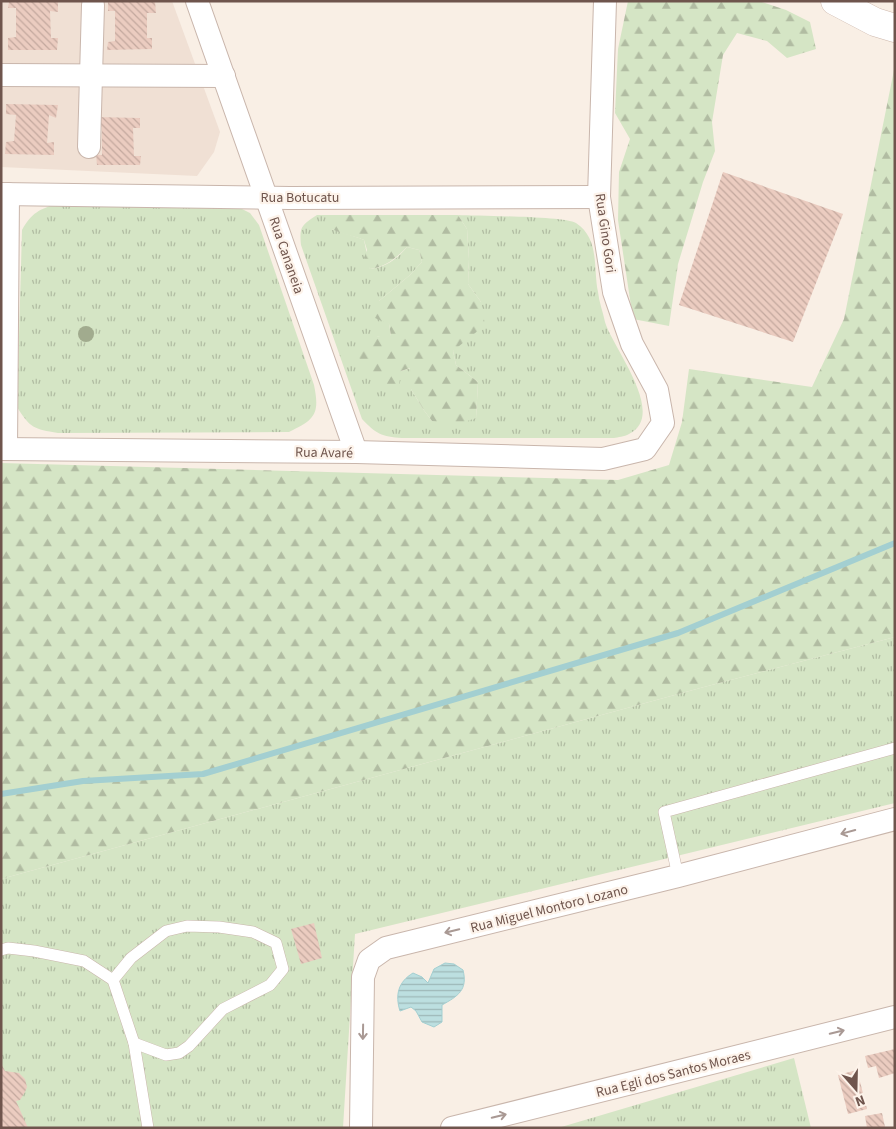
<svg xmlns="http://www.w3.org/2000/svg" width="896" height="1129" font-family="'Source Sans 3',sans-serif">
  <style>
    .residential { fill: #f0e0d4 }
    .grass { fill: url(#grass-tufts) }
    .forest { fill: url(#forest-firs) }
    .water { fill: url(#water-rules); stroke: #a3cfd1 }
    .lines { fill: none; stroke-linecap: round; stroke-linejoin: round }
    .stream { stroke: #a3cfd1; stroke-width: 6 }
    .building { fill: url(#building-back-hatch) }
    .lane-casing { stroke: #c9b6ac; stroke-width: 12 }
    .street-casing { stroke: #c9b6ac; stroke-width: 24 }
    .secondary-casing { stroke: #ceb8ad; stroke-width: 29 }
    .lane { stroke: #fff; stroke-width: 11 }
    .street { stroke: #fff; stroke-width: 22 }
    .secondary { stroke: #fff; stroke-width: 28 }
    .tree { fill: #a1ab8e }
    .oneway { stroke: #a99994 }
    .labels { text-anchor: middle; stroke-width: 4.5; stroke-linejoin: round; paint-order: stroke }
    .street-label { font-size: 14px; fill: #6f554d; stroke: #fdf3ea }
  </style>
  <defs>
    <pattern id="grass-tufts" width="24" height="20" patternUnits="userSpaceOnUse" patternTransform="scale(1.25)"><rect width="24" height="20" fill="#d5e5c5"/><path d="M3 7l-1-3M5 7V3M7 7l1-3M15 17l-1-3M17 17v-4M19 17l1-3" fill="none" stroke="#b1bca2"/></pattern>
    <pattern id="forest-firs" width="22" height="20" patternUnits="userSpaceOnUse" patternTransform="scale(1.25)"><rect width="22" height="20" fill="#d5e5c5"/><path d="M5 1l3.5 6h-7zM16 11l3.5 6h-7z" fill="#b1bca2"/></pattern>
    <pattern id="water-rules" width="6" height="5" patternUnits="userSpaceOnUse" patternTransform="scale(1.25)"><rect width="6" height="5" fill="#bcdfe0"/><path d="M0 2.5h6" fill="none" stroke="#9db8b8"/></pattern>
    <pattern id="building-back-hatch" width="6" height="6" patternUnits="userSpaceOnUse" patternTransform="scale(1.25)"><rect width="6" height="6" fill="#ebccc0"/><path d="M-1 5l2 2M0 0l6 6M5-1l2 2" fill="none" stroke="#c3a89e"/></pattern>
  </defs>
  <rect width="100%" height="100%" fill="#f9efe5"/>
  <path class="residential" d="M1,1H172L220,132L214,152L197,176L1,167Z"/>
  <g class="grass">
    <path d="M58,203L240,208L250,213L259,225L314,385C320,414 315,420 289,432L58,433C34,429 30,428 17,407L22,230C32,212 39,210 58,203Z"/>
    <path d="M317,215H332V229C343,234 353,235 364,240L370,269C386,267 397,259 407,247L419,250L422,262L410,275L379,301L389,324L391,336H377L401,371L411,368V389L423,409L432,421L476,418L478,382L456,365L453,351L481,302L468,284L469,259L467,229L458,215C478,216 564,216 576,223C600,239 593,268 598,292C599,302 603,312 605,322C612,347 668,415 629,434C624,437 618,437 614,438H402C382,437 375,433 362,419L301,245C299,226 302,225 317,215Z"/>
    <path d="M895,637V803L355,934L343,1128H1V879L704,687Z"/>
    <path d="M794,1058L811,1128H558L568,1125Z"/>
  </g>
  <g class="forest">
    <path d="M628,1H759L786,10L810,22L816,49L787,58L767,41L737,33L723,55L712,122L715,151L703,182L678,264L669,326L633,319L618,220L619,172L630,139L615,113L618,49Z"/>
    <path d="M895,65V637L704,687L1,879V463L618,480L669,465L682,422L689,369L812,387L844,319Z"/>
    <path d="M332,215H458L467,229L469,259L468,284L481,302L485,325L453,351L456,365L478,382L476,418L453,426L432,421L423,409L411,389L410,368L401,371L399,386L388,393C366,378 362,374 357,347C366,335 377,336 391,336L389,324L375,318L379,301L410,275L422,262L419,250L407,247C396,258 386,267 370,269L364,258L367,250L364,240C352,235 343,235 332,229Z"/>
  </g>
  <path class="water" d="M445,963L454,964L463,970C468,990 458,996 442,1005V1022L434,1027L422,1022L416,1011L411,1007L400,1011C395,995 398,982 413,973L422,977L428,983L434,969Z"/>
  <g class="lines">
    <path class="stream" d="M1,794L83,781L203,774L678,633L895,543"/>
  </g>
  <g class="building">
    <path d="M9,1H58V12L50,11L51,38H58L57,50H8V38L16,37V8H8Z"/>
    <path d="M108,1H155L156,13H147V38H152V49L107,50L108,42L115,41V11H108Z"/>
    <path d="M6,104L58,105L56,118L49,115L47,143L54,142V155L5,154L6,142L14,141L16,115L6,114Z"/>
    <path d="M95,117L140,118V128H133L134,156H141L140,165H97L96,155H102V127L96,126Z"/>
    <path d="M723,172L843,214L793,342L679,305Z"/>
    <path d="M314,923L322,958L301,964L291,929Z"/>
    <path d="M895,1049V1073L879,1078L876,1066L868,1068L865,1056Z"/>
    <path d="M1,1063L5,1071L19,1073L25,1079L27,1087L25,1092L20,1100L16,1101L28,1128H1Z"/>
    <path d="M857,1070L867,1109L848,1114L838,1075Z"/>
    <path d="M882,1113L885,1127L867,1128L865,1116Z"/>
  </g>
  <g class="lines">
    <defs>
      <g id="lane">
        <path d="M678,876L664,812L895,748"/>
        <path d="M1,950L8,948L34,951L84,961L113,980L134,1043L148,1128"/>
        <path d="M113,980L131,958L166,931L187,926L219,927L253,932L276,943L283,969L270,985L223,1009L189,1046L179,1053L166,1055L134,1043"/>
      </g>
      <g id="street">
        <path d="M197,1L356,452"/>
        <path d="M1,75L224,76"/>
        <path d="M89,147L93,5"/>
        <path d="M1,194L290,198L599,197"/>
        <path d="M1,449L356,452L603,459L645,449L663,423L657,390L632,344L614,292L599,197L605,1"/>
        <path d="M6,449L8,194"/>
        <path d="M361,1128L363,977L369,960L386,948L678,876L895,819"/>
        <path d="M452,1128L895,1017"/>
      </g>
      <path id="secondary" d="M835,1L875,22L895,28"/>
    </defs>
    <use href="#lane" class="lane-casing"/>
    <use href="#street" class="street-casing"/>
    <use href="#secondary" class="secondary-casing"/>
    <use href="#lane" class="lane"/>
    <use href="#street" class="street"/>
    <use href="#secondary" class="secondary"/>
  </g>
  <circle class="tree" cx="86" cy="334" r="8"/>
  <defs><path id="oneway-shaft" d="M-6 0H5M1.5-3L5.5 0L1.5 3" fill="none" stroke-width="1.6" stroke-linecap="round" stroke-linejoin="round" transform="scale(1.25)"/></defs>
  <g class="oneway">
    <use href="#oneway-shaft" transform="translate(848 832) rotate(165)"/>
    <use href="#oneway-shaft" transform="translate(452 931) rotate(166)"/>
    <use href="#oneway-shaft" transform="translate(363 1032) rotate(91)"/>
    <use href="#oneway-shaft" transform="translate(837 1032) rotate(-14)"/>
    <use href="#oneway-shaft" transform="translate(499 1116) rotate(-14)"/>
  </g>
  <g class="labels">
    <g class="street-label">
      <text x="300" y="202">Rua Botucatu</text>
      <text transform="translate(606 233) rotate(82)" y="5">Rua Gino Gori</text>
      <text transform="translate(287 255) rotate(71)" y="5">Rua Cananeia</text>
      <text transform="translate(324 452) rotate(1)" y="5">Rua Avaré</text>
      <text transform="translate(549 908) rotate(-14)" y="5">Rua Miguel Montoro Lozano</text>
      <text transform="translate(673 1073) rotate(-14)" y="5">Rua Egli dos Santos Moraes</text>
    </g>
  </g>
  <rect width="896" height="1129" fill="none" stroke="#6f554d" stroke-width="5"/>
  <g transform="translate(856 1089) rotate(160)" stroke="#fdf3ea" stroke-width="4" paint-order="stroke">
  <path d="M0-4L9 19L0 12L-9 19Z" fill="#6f554d"/>
  <text y="-8" font-size="14" font-weight="bold" text-anchor="middle" fill="#6f554d">N</text>
  </g>
</svg>
